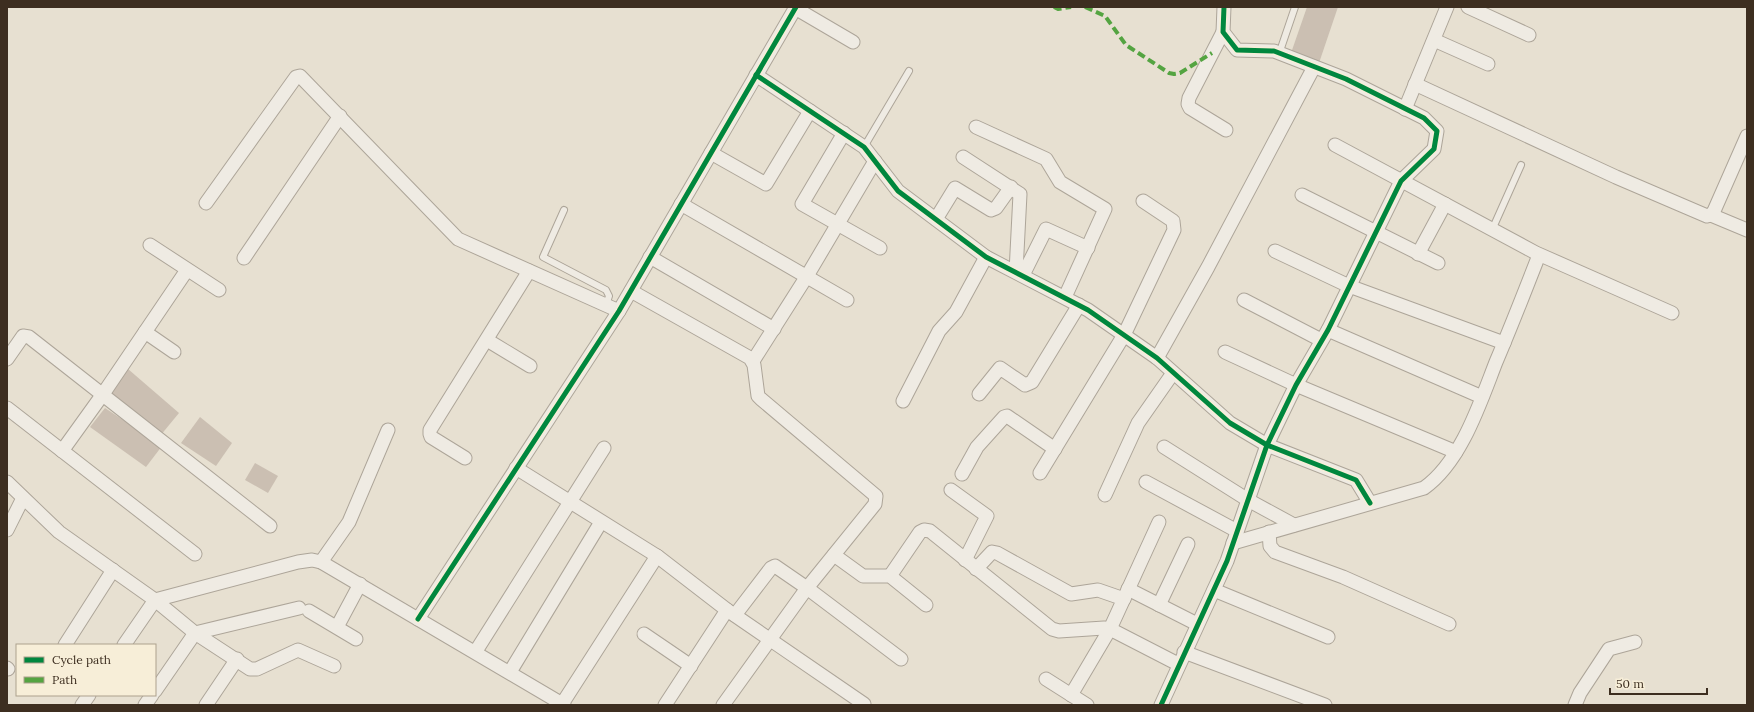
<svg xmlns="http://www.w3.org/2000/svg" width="1754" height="712" font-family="Lora,serif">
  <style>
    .building { fill: #cbbfb2 }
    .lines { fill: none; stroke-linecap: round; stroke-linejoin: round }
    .lane-casing { stroke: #ada599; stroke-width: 8 }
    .street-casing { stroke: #ada599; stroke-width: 15 }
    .lane { stroke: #efebe3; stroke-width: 6 }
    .street { stroke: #efebe3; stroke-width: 13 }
    .quiet { stroke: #54a441; stroke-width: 4; stroke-dasharray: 8 4; stroke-linecap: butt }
    .cycleway-casing { stroke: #f7eed8; stroke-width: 8 }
    .cycleway { stroke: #00873e; stroke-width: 5 }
  </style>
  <rect width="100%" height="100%" fill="#e7e0d1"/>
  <g class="building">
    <path d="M1307,7H1338L1319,63L1291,53Z"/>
    <path d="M128,369L179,413L160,436L109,392Z"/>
    <path d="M105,408L162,446L146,467L90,427Z"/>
    <path d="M200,417L232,443L216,466L181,443Z"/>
    <path d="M255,463L278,476L268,493L245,480Z"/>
  </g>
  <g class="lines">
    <defs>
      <g id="lane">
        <path d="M1279,54L1295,7"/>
        <path d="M864,147L909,71"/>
        <path d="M564,210L543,257L606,290L609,296L606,305"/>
        <path d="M1492,230L1521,165"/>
      </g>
      <g id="street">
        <path d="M1468,7L1529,35"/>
        <path d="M795,8L853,42"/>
        <path d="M1223,32L1189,98L1188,104L1190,108L1226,130"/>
        <path d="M1434,40L1488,64"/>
        <path d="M756,75L864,147L898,191L986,257L1088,310L1157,358L1230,423L1267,445L1356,480L1370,503"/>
        <path d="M1415,84L1616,177L1707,216L1711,215L1714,211L1747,136"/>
        <path d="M1405,109L1447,7"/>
        <path d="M976,127L1046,159L1060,182L1105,209L1065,297"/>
        <path d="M844,133L802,204L880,248"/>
        <path d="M1335,145L1536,253L1672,313"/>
        <path d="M711,153L766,184L810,111"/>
        <path d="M963,157L1020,194L1016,272"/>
        <path d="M1302,195L1438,263"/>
        <path d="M206,203L296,77L300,76L458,239L619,311"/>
        <path d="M681,204L847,300"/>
        <path d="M1711,215L1747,230"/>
        <path d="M936,219L955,188L991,210L996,208L1011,187"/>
        <path d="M150,245L219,290"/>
        <path d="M1275,251L1349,286L1504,343"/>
        <path d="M1418,254L1445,204"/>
        <path d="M650,257L774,329"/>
        <path d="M244,258L340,116"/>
        <path d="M1023,275L1046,229L1088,248"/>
        <path d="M631,291L750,358L754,365L758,396L761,399L876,496L875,504L807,588L723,705"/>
        <path d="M1244,300L1321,340"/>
        <path d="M1328,330L1482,397"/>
        <path d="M145,332L174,352"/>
        <path d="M487,340L530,366"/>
        <path d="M1225,352L1296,385L1456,452"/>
        <path d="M1157,358L1208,267L1314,67"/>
        <path d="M7,359L23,336L29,337L270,526"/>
        <path d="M753,361L807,276L875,161"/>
        <path d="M979,394L1000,368L1025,385L1032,382L1079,305"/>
        <path d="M903,401L939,331L956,312L986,257"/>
        <path d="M7,408L195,554"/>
        <path d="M1164,447L1248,500L1294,525"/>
        <path d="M62,451L103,394L187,270"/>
        <path d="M465,458L431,437L430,434V430L529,271"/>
        <path d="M516,468L657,556L727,610L864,704"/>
        <path d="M1040,473L1124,335L1174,230L1173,221L1143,201"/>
        <path d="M962,474L977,447L1004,417L1007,416L1055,449"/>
        <path d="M7,482L59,532L155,600L195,633L250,669H257L298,650L334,666"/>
        <path d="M1146,482L1237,531"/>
        <path d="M951,490L987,516L965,560"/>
        <path d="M1105,495L1138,423L1173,373"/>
        <path d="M7,530L23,498"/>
        <path d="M1269,532L1270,546L1275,552L1343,577L1449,624"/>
        <path d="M1233,543L1424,488C1461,462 1480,403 1496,362C1511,327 1525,291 1539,255"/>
        <path d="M834,555L863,576H890L926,605"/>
        <path d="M321,562L349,522L388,430"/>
        <path d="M976,569L992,552L997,553L1071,594L1098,590L1124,599"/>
        <path d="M890,576L920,532L924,530L930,531L1052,629L1059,631L1104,628L1110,629L1178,664"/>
        <path d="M1128,589L1197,624"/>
        <path d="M1214,590L1328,637"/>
        <path d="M1159,605L1188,544"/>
        <path d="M309,611L356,639"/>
        <path d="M735,615L771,568L775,566L807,588L901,659"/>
        <path d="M418,619L619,311L796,7"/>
        <path d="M337,627L360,584"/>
        <path d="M644,634L691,666"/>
        <path d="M65,645L113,570"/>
        <path d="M124,645L155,600L298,562L312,560L321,562L564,705"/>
        <path d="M476,651L604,448"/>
        <path d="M1184,652L1325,705"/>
        <path d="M7,668L8,669"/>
        <path d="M510,672L601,522"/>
        <path d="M1046,679L1087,705"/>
        <path d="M155,691L195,633L299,608"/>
        <path d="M1071,695L1110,629L1159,522"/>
        <path d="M562,704L657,556"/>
        <path d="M82,705L89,695"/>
        <path d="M145,705L152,695"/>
        <path d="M206,705L237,659"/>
        <path d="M665,705L727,610"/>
        <path d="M1161,705L1227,561L1267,445L1296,385L1328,330L1401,181L1434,149L1437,131L1424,118L1346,79L1274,51L1237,50L1223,32L1224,7"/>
        <path d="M1575,705L1580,693L1609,649L1635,642"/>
      </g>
    </defs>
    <use href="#lane" class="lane-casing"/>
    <use href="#street" class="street-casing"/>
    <use href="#lane" class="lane"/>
    <use href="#street" class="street"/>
    <g class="quiet">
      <path d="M1054,7L1058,9L1071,7"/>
      <path d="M1085,7L1105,16L1126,45L1169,73L1174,74L1180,73L1212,53"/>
    </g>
    <defs>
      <g id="cycleway">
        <path d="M756,75L864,147L898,191L986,257L1088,310L1157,358L1230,423L1267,445L1356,480L1370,503"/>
        <path d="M418,619L619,311L796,7"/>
        <path d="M1161,705L1227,561L1267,445L1296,385L1328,330L1401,181L1434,149L1437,131L1424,118L1346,79L1274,51L1237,50L1223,32L1224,7"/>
      </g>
    </defs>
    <use href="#cycleway" class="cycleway-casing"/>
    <use href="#cycleway" class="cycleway"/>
  </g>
  <rect width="1754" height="712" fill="none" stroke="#3d2e20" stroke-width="16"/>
  <rect x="16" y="644" width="140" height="52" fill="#f7eed8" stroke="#ada18e"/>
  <rect x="24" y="657" width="20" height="6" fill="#00873e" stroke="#ada18e"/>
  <text x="52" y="664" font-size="12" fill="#3d2e20">Cycle path</text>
  <rect x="24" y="677" width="20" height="6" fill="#54a441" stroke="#ada18e"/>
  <text x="52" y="684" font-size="12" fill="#3d2e20">Path</text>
  <path d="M1610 688v6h97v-6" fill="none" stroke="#3d2e20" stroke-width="2"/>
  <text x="1616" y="688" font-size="12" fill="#3d2e20" stroke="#f7eed8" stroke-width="3" paint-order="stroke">50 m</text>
</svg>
